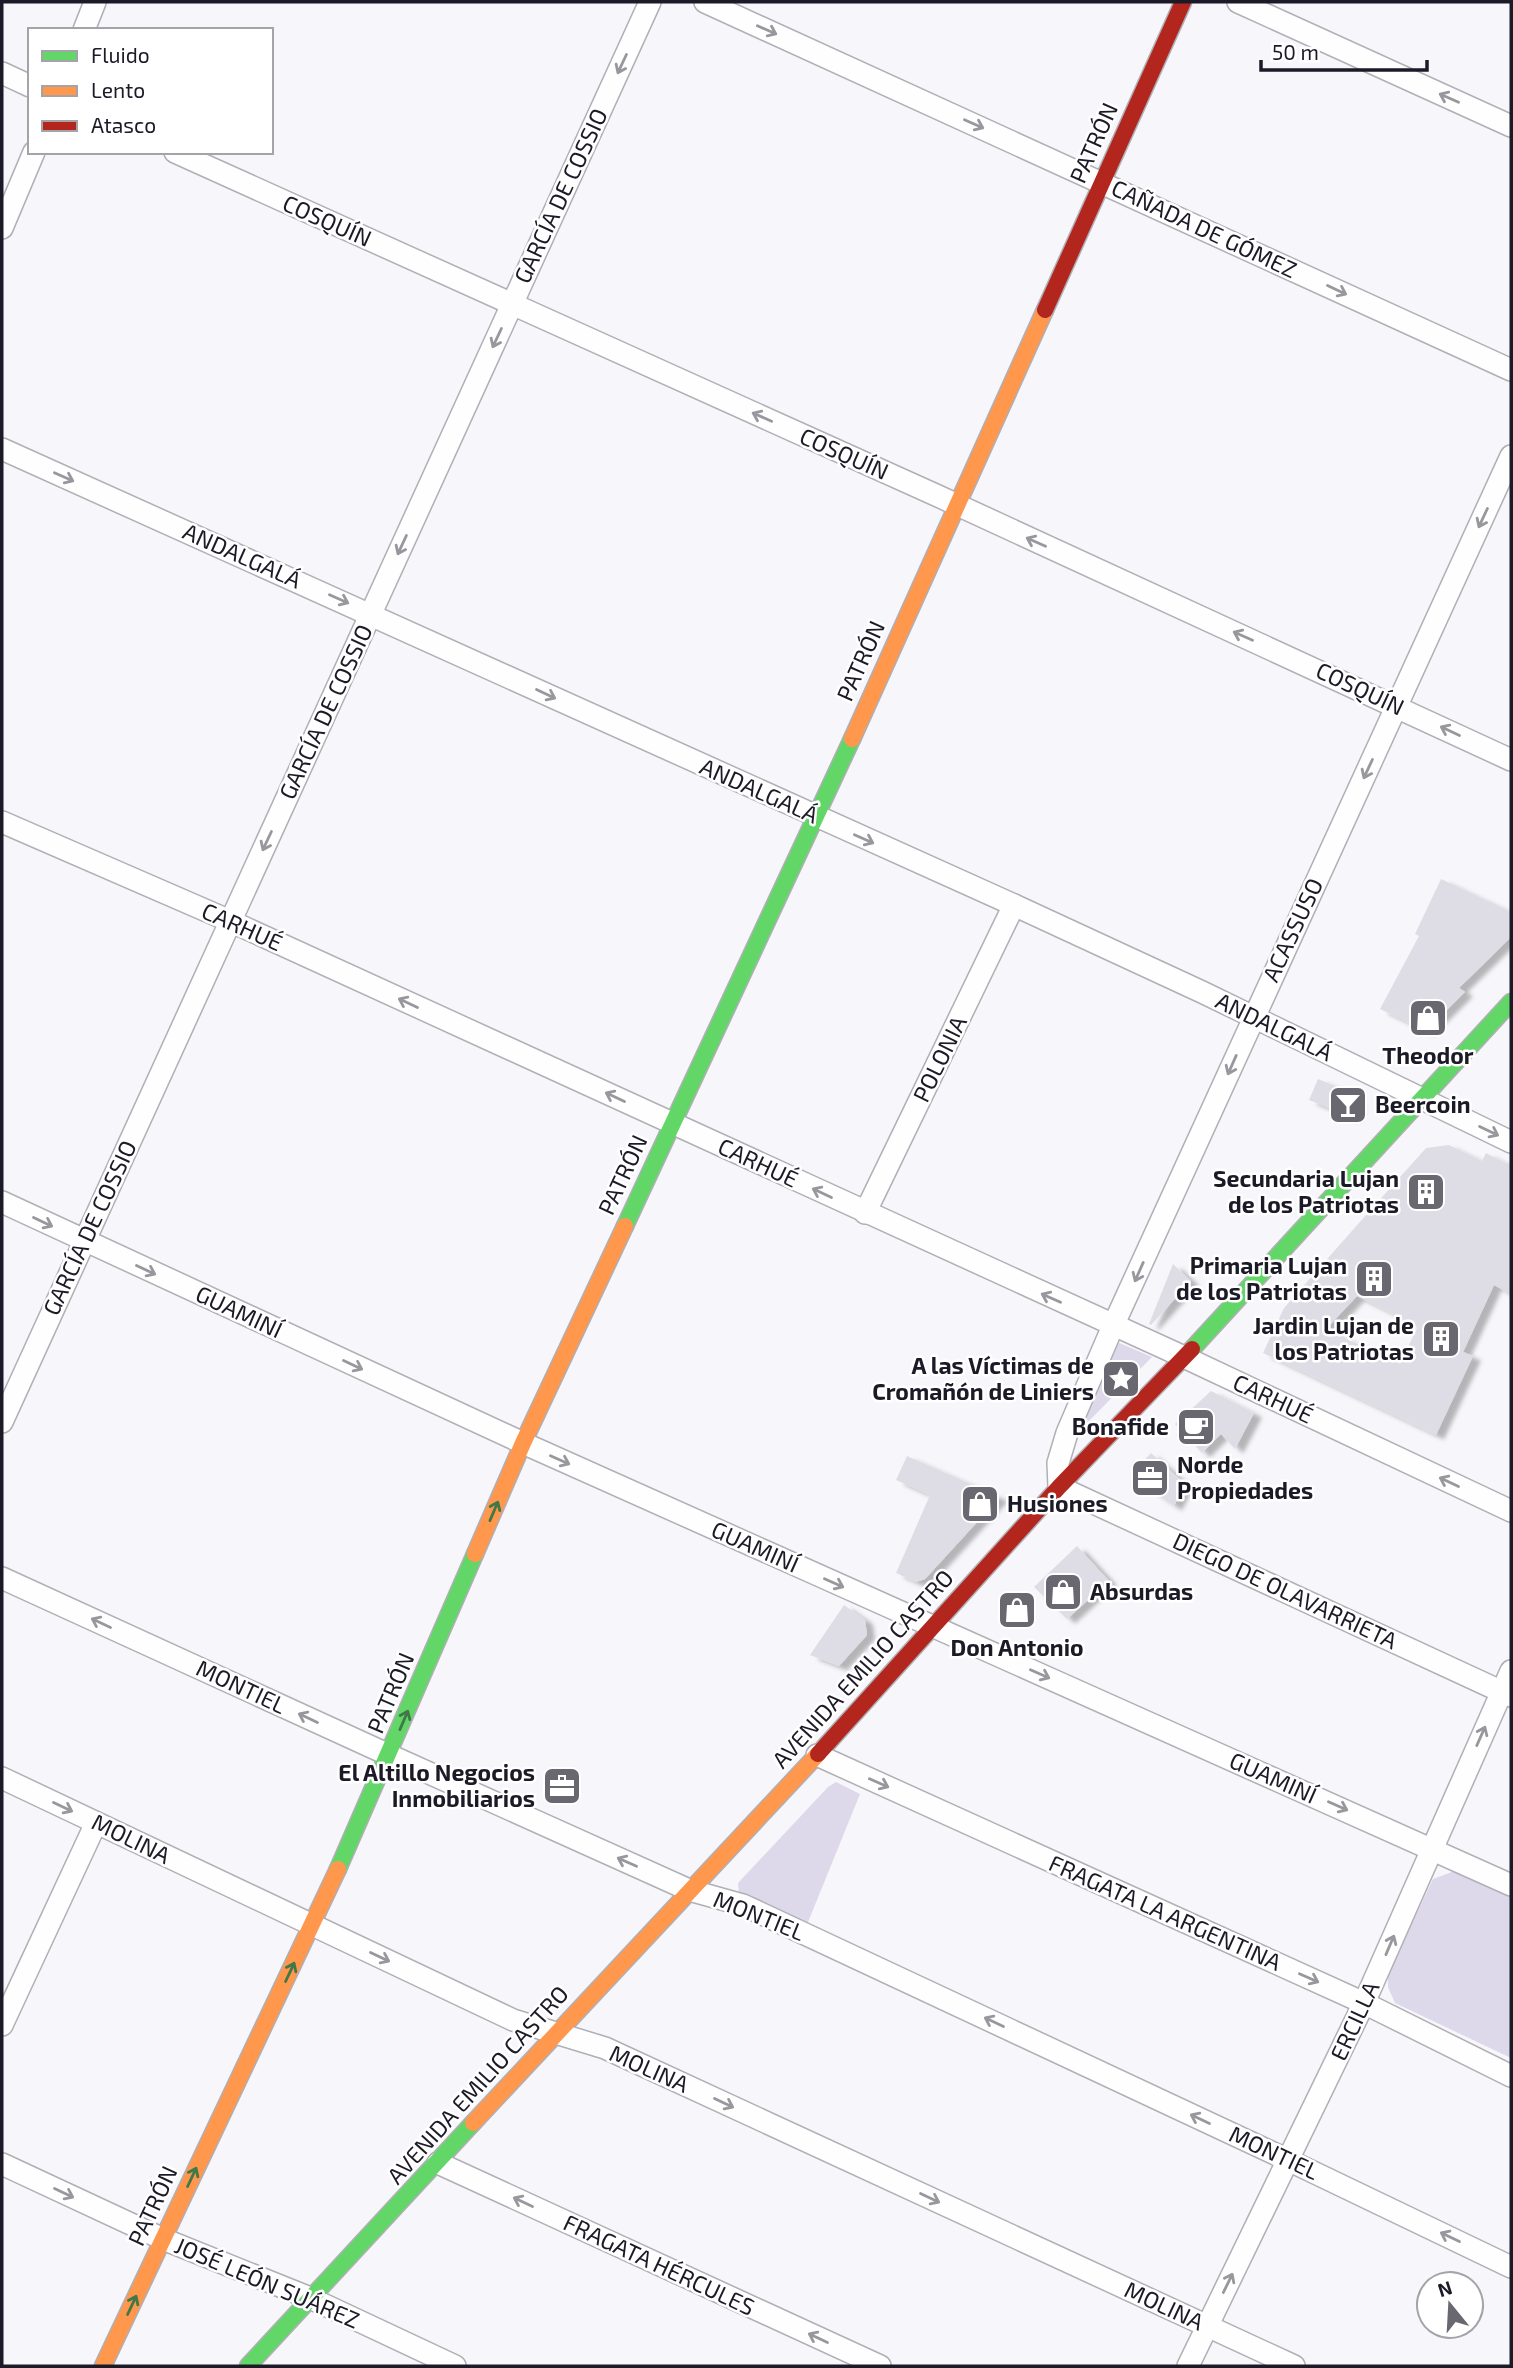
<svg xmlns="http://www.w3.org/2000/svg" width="1513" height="2368" font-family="'Exo 2',sans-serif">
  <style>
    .green { fill: #ddd9eb }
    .building { fill: #dedde5; fill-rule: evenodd; filter: url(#shadow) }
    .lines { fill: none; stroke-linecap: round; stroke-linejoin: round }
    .street-casing { stroke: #b0afb6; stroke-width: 24 }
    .fast-casing { stroke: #b0afb6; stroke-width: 19 }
    .slow-casing { stroke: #b0afb6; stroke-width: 19 }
    .jam-casing { stroke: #b0afb6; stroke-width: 19 }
    .street { stroke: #fefefe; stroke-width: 21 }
    .fast { stroke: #63d668; stroke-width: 16 }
    .slow { stroke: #ff974d; stroke-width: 16 }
    .jam { stroke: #b3261e; stroke-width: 16 }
    .oneway { stroke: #98979d }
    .oneway2 { stroke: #407847 }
    .labels { text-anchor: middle; stroke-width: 5; stroke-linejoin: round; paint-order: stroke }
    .street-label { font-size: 23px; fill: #1c1a26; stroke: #fff }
    .poi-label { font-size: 23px; font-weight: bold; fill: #1c1a26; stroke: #fff; text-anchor: end }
  </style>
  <defs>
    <filter id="shadow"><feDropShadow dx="8" dy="4.5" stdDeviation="2" flood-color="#0004"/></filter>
  </defs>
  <rect width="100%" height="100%" fill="#f7f6fa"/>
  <g class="green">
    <path d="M1117,1342L1152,1357L1082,1428Z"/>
    <path d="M836,1782L860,1794L806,1927L739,1895L738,1883L828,1787Z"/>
    <path d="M1457,1870L1511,1895V2058L1395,2003L1388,1987V1974L1433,1879Z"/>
  </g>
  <g class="building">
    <path d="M1441,879L1511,912V937L1459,988L1465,992L1426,1031L1380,1009L1419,936L1415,934Z"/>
    <path d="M1318,1079L1355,1094L1357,1105L1352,1117L1309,1100Z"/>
    <path d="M1449,1145L1482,1161L1486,1153L1511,1166V1294L1494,1285L1463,1352L1473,1356L1436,1435L1263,1353L1284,1308L1358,1224L1426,1148ZM1357,1296L1418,1326L1400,1364L1326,1329Z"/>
    <path d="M1173,1264L1191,1281L1151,1325L1149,1324Z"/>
    <path d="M1211,1391L1254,1413L1235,1449L1221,1434L1202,1453L1175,1424Z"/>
    <path d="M1151,1453L1185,1484L1174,1506L1140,1483L1136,1469Z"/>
    <path d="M907,1456L1000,1497L925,1579L916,1582L896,1573L930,1495L896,1480Z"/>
    <path d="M1077,1546L1109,1581L1067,1619L1034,1587Z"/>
    <path d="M844,1605L865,1620L867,1635L839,1666L810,1655Z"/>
  </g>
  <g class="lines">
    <defs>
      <g id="street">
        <path d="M705,2L1511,370"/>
        <path d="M1238,2L1511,126"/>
        <path d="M84,30L95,2"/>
        <path d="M2,73L30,86"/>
        <path d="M175,152L938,496L1511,760"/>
        <path d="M2,228L34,152"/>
        <path d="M2,449L1014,905L1202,992L1511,1142"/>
        <path d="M1511,456L1113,1326L1067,1433L1058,1463L1059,1487L1511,1696"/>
        <path d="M2,822L230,921L1184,1357L1511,1511"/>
        <path d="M2,1202L523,1443L1511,1885"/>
        <path d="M865,1213L1014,905"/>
        <path d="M2,1422L650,2"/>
        <path d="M2,1578L389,1755L689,1890L743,1905L1288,2160L1511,2267"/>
        <path d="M817,1755L1364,2003L1511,2076"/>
        <path d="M2,1778L513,2020L605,2048L1294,2366"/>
        <path d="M2,2025L96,1823"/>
        <path d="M438,2163L880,2366"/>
        <path d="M2,2164L163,2239L310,2298L455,2366"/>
        <path d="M1188,2366L1364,2003L1511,1671"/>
      </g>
      <g id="fast">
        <path d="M625,1226L852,739"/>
        <path d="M1192,1349L1511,1002"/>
        <path d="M338,1869L475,1554"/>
        <path d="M248,2366L473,2123"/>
      </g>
      <g id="slow">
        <path d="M852,739L1045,310"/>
        <path d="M475,1554L523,1443L625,1226"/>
        <path d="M473,2123L818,1754"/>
        <path d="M103,2366L338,1869"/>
      </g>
      <g id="jam">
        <path d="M1045,310L1183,2"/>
        <path d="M818,1754L1059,1487L1192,1349"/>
      </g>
    </defs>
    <use href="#street" class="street-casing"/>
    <use href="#fast" class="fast-casing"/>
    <use href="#slow" class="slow-casing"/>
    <use href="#jam" class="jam-casing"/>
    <use href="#street" class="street"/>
    <use href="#fast" class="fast"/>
    <use href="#slow" class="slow"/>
    <use href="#jam" class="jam"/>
  </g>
  <defs><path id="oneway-shaft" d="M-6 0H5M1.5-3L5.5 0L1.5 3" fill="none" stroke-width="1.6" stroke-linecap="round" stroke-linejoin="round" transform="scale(1.75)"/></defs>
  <g class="oneway">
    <use href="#oneway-shaft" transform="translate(767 30) rotate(24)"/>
    <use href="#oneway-shaft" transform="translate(622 64) rotate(115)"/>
    <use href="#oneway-shaft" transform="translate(1449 98) rotate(-156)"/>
    <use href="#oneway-shaft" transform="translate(974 124) rotate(24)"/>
    <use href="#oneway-shaft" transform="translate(1337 290) rotate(25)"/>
    <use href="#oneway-shaft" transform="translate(497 338) rotate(115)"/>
    <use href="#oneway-shaft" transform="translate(762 417) rotate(-156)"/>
    <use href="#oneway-shaft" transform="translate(64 477) rotate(24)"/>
    <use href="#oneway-shaft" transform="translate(1483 518) rotate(115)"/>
    <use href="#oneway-shaft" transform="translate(1036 542) rotate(-156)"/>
    <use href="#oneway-shaft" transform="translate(402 545) rotate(115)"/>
    <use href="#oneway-shaft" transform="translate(339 599) rotate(24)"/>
    <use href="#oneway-shaft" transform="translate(1243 636) rotate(-156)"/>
    <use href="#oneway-shaft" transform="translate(546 694) rotate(25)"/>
    <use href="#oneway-shaft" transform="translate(1450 731) rotate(-155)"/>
    <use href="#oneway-shaft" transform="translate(1368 769) rotate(115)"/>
    <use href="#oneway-shaft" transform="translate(864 839) rotate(24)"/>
    <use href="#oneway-shaft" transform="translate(267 841) rotate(115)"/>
    <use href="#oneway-shaft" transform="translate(408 1003) rotate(-155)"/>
    <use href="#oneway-shaft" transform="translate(1232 1065) rotate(114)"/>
    <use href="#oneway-shaft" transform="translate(615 1097) rotate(-155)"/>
    <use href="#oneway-shaft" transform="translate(1489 1131) rotate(26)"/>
    <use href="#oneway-shaft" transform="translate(822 1193) rotate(-155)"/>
    <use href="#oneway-shaft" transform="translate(43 1222) rotate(25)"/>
    <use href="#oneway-shaft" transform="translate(146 1270) rotate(25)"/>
    <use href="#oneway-shaft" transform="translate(1139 1272) rotate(114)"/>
    <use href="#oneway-shaft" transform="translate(1051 1298) rotate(-156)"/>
    <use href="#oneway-shaft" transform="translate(353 1365) rotate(25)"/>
    <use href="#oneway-shaft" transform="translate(560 1460) rotate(24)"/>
    <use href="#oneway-shaft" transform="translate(1449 1482) rotate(-155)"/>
    <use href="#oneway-shaft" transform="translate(834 1583) rotate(24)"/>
    <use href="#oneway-shaft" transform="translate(101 1623) rotate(-155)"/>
    <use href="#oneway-shaft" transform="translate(1040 1674) rotate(24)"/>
    <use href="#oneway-shaft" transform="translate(308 1718) rotate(-155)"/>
    <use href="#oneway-shaft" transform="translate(1481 1736) rotate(-66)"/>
    <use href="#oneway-shaft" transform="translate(879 1783) rotate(24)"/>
    <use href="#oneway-shaft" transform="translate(1338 1806) rotate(24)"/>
    <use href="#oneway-shaft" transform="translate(63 1807) rotate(25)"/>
    <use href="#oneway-shaft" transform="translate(627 1862) rotate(-156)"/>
    <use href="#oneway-shaft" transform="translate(1390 1945) rotate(-67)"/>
    <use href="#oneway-shaft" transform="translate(380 1957) rotate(25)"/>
    <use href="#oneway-shaft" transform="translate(1309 1978) rotate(24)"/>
    <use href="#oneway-shaft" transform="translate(994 2022) rotate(-155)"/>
    <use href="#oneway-shaft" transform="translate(724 2103) rotate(25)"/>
    <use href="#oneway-shaft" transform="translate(1200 2119) rotate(-155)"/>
    <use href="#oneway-shaft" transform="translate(64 2193) rotate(25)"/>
    <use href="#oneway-shaft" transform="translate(930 2198) rotate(25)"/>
    <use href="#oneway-shaft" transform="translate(523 2202) rotate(-155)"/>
    <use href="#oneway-shaft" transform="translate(1450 2237) rotate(-154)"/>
    <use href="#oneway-shaft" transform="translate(1228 2283) rotate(-64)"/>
    <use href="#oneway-shaft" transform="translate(818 2338) rotate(-155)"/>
  </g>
  <g class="oneway2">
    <use href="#oneway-shaft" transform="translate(494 1511) rotate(-67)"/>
    <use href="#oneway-shaft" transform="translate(404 1720) rotate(-67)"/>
    <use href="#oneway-shaft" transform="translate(290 1972) rotate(-65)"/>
    <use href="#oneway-shaft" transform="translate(192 2177) rotate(-65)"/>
    <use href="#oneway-shaft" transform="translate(132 2305) rotate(-65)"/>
  </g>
  <defs>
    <symbol id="shop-square" viewBox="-11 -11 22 22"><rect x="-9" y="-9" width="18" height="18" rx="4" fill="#696770" stroke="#fff"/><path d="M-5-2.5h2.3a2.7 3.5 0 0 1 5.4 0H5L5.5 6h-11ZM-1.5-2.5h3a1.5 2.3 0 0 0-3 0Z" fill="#fff"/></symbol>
    <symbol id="bar-square" viewBox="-11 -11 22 22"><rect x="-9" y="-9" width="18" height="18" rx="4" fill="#696770" stroke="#fff"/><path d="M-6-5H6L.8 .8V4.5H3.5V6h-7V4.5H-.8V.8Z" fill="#fff"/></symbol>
    <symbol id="building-square" viewBox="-11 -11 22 22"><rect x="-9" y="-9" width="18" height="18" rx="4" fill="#696770" stroke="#fff"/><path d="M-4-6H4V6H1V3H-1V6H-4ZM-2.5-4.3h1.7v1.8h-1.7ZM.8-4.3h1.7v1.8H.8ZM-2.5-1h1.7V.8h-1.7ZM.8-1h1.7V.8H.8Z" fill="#fff"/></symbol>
    <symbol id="sight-square" viewBox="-11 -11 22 22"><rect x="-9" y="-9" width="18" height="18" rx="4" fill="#696770" stroke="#fff"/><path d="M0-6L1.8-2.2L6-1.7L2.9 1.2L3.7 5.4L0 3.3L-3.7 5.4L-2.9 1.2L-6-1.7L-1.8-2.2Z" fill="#fff"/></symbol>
    <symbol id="cafe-square" viewBox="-11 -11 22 22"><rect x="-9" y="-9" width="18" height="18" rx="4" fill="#696770" stroke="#fff"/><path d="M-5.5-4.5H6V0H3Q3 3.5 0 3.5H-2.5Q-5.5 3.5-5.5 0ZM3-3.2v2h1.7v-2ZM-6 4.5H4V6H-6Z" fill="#fff"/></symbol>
    <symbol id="office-square" viewBox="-11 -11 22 22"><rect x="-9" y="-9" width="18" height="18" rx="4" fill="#696770" stroke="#fff"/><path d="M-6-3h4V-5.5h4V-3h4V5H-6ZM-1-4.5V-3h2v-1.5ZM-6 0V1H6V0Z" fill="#fff"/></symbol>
  </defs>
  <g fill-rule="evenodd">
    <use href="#shop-square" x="1406" y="996" width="44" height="44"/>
    <use href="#bar-square" x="1326" y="1083" width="44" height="44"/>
    <use href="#building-square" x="1404" y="1170" width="44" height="44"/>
    <use href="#building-square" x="1352" y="1257" width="44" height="44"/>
    <use href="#building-square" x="1419" y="1317" width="44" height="44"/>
    <use href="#sight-square" x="1099" y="1357" width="44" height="44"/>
    <use href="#cafe-square" x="1174" y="1405" width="44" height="44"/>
    <use href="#office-square" x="1128" y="1456" width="44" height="44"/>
    <use href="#shop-square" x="958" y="1482" width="44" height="44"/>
    <use href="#shop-square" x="1041" y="1570" width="44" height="44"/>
    <use href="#shop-square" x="995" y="1588" width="44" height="44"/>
    <use href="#office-square" x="540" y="1764" width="44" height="44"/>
  </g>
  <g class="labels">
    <g class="street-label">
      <text transform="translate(1094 143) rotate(-66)" y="8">PATRÓN</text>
      <text transform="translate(561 196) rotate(-65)" y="8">GARCÍA DE COSSIO</text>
      <text transform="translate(327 221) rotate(24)" y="8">COSQUÍN</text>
      <text transform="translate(1204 229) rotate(25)" y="8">CAÑADA DE GÓMEZ</text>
      <text transform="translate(844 454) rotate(24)" y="8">COSQUÍN</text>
      <text transform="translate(242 556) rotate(24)" y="8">ANDALGALÁ</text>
      <text transform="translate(861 661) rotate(-66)" y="8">PATRÓN</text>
      <text transform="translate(1360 689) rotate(25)" y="8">COSQUÍN</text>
      <text transform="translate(326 712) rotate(-65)" y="8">GARCÍA DE COSSIO</text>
      <text transform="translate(759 791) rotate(24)" y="8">ANDALGALÁ</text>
      <text transform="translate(242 927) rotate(24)" y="8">CARHUÉ</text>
      <text transform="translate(1293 930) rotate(-65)" y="8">ACASSUSO</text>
      <text transform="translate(1274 1027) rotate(26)" y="8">ANDALGALÁ</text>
      <text transform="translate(940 1059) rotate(-64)" y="8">POLONIA</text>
      <text transform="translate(758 1163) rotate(25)" y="8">CARHUÉ</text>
      <text transform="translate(623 1175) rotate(-65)" y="8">PATRÓN</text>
      <text transform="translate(90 1228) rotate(-65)" y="8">GARCÍA DE COSSIO</text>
      <text transform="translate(239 1312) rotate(25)" y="8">GUAMINÍ</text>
      <text transform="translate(1273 1399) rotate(25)" y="8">CARHUÉ</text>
      <text transform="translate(755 1547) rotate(24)" y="8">GUAMINÍ</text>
      <text transform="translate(1285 1591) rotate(25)" y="8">DIEGO DE OLAVARRIETA</text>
      <text transform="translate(863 1669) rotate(-48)" y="8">AVENIDA EMILIO CASTRO</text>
      <text transform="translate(241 1687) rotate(25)" y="8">MONTIEL</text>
      <text transform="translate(391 1693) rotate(-67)" y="8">PATRÓN</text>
      <text transform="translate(1273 1778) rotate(24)" y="8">GUAMINÍ</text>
      <text transform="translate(131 1839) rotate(26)" y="8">MOLINA</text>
      <text transform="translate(1165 1913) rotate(24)" y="8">FRAGATA LA ARGENTINA</text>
      <text transform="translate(759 1916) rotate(22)" y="8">MONTIEL</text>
      <text transform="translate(1355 2021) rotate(-65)" y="8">ERCILLA</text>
      <text transform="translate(649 2069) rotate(24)" y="8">MOLINA</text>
      <text transform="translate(478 2085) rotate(-48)" y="8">AVENIDA EMILIO CASTRO</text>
      <text transform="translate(1274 2153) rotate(25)" y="8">MONTIEL</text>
      <text transform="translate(153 2206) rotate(-65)" y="8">PATRÓN</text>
      <text transform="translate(659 2265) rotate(25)" y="8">FRAGATA HÉRCULES</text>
      <text transform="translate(267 2283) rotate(23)" y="8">JOSÉ LEÓN SUÁREZ</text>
      <text transform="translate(1164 2306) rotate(25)" y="8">MOLINA</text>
    </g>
    <g class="poi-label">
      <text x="1428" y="1064" text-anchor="middle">Theodor</text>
      <text x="1375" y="1113" text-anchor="start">Beercoin</text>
      <text x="1399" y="1187">Secundaria Lujan<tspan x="1399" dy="26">de los Patriotas</tspan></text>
      <text x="1347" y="1274">Primaria Lujan<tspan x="1347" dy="26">de los Patriotas</tspan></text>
      <text x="1414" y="1334">Jardin Lujan de<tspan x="1414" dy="26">los Patriotas</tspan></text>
      <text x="1094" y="1374">A las Víctimas de<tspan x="1094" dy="26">Cromañón de Liniers</tspan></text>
      <text x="1169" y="1435">Bonafide</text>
      <text x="1177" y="1473" text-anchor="start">Norde<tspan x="1177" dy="26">Propiedades</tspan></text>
      <text x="1007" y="1512" text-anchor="start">Husiones</text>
      <text x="1090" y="1600" text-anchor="start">Absurdas</text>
      <text x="1017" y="1656" text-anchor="middle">Don Antonio</text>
      <text x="535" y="1781">El Altillo Negocios<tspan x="535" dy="26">Inmobiliarios</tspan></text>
    </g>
  </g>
  <rect width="1513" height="2368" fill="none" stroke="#1c1a26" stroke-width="7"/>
  <rect x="28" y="28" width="245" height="126" fill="#ffffff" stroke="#a4a3a8" stroke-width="2"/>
  <rect x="42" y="51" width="35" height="10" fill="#63d668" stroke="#a4a3a8" stroke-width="2"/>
  <text x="91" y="63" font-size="21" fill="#1c1a26">Fluido</text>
  <rect x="42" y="86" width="35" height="10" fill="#ff974d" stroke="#a4a3a8" stroke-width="2"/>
  <text x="91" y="98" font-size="21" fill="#1c1a26">Lento</text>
  <rect x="42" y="121" width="35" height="10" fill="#b3261e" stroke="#a4a3a8" stroke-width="2"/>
  <text x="91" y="133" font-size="21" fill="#1c1a26">Atasco</text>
  <g transform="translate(1450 2305) rotate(342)"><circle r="33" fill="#ffffff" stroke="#a4a3a8" stroke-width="2"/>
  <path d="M0-5L12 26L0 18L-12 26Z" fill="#696770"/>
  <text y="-10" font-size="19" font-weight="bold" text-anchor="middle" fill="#1c1a26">N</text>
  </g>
  <path d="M1261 60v10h166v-10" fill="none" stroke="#1c1a26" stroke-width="3.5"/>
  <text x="1272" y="60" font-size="21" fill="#1c1a26" stroke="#ffffff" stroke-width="5" paint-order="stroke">50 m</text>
</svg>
